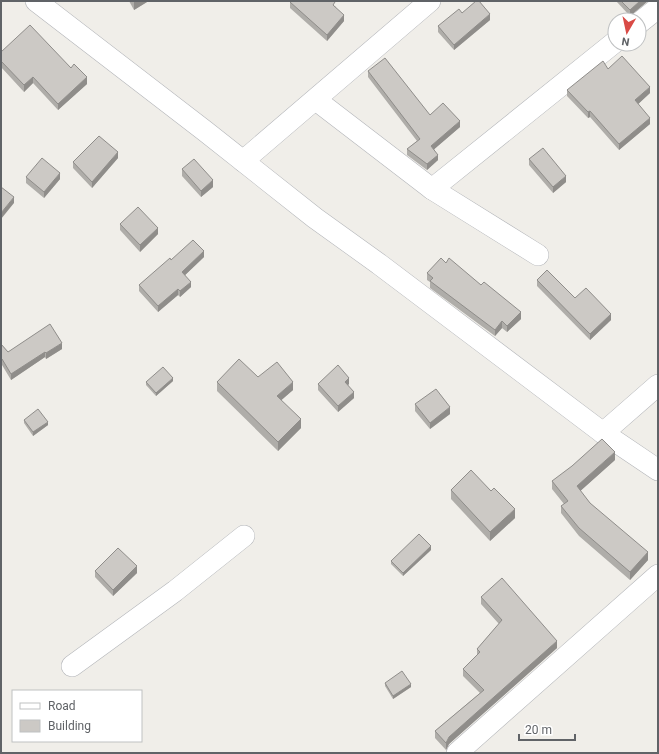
<svg xmlns="http://www.w3.org/2000/svg" width="659" height="754" font-family="Roboto,sans-serif">
  <style>
    .lines { fill: none; stroke-linecap: round; stroke-linejoin: round }
    .minor-casing { stroke: #b3b5b9; stroke-width: 22 }
    .minor { stroke: #fff; stroke-width: 21 }
    .wall { fill: #afada9 }
    .shaded-wall { fill: #8f8d8a }
    .building { fill: #ccc9c5; stroke: #8f8d8a }
  </style>
  <rect width="100%" height="100%" fill="#f0eee9"/>
  <g class="lines">
    <defs>
      <g id="minor">
        <path d="M36,1L205,131L315,218L379,264L603,433L658,470"/>
        <path d="M639,23L658,8"/>
        <path d="M316,100L432,189L615,42"/>
        <path d="M243,161L430,1"/>
        <path d="M432,189L538,255"/>
        <path d="M603,433L658,385"/>
        <path d="M72,666L175,591L244,536"/>
        <path d="M457,753L658,575"/>
      </g>
    </defs>
    <use href="#minor" class="minor-casing"/>
    <use href="#minor" class="minor"/>
  </g>
  <g class="wall">
    <path d="M129,1H147V2L134,10Z"/>
    <path d="M616,1H648L630,16Z"/>
    <path d="M290,2L335,6L344,21L327,41L290,8Z"/>
    <path d="M462,13L490,20L454,50L438,32V26Z"/>
    <path d="M1,52L71,68L87,84L58,110L33,83L24,92L1,67Z"/>
    <path d="M608,69L650,93L638,104L650,124L619,150L590,117L588,118L567,96V90Z"/>
    <path d="M368,71L430,115L460,127L434,149L438,160L427,170L407,155V149L417,141L368,77Z"/>
    <path d="M118,158L92,188L73,168V162Z"/>
    <path d="M529,159L566,182L553,193L529,165Z"/>
    <path d="M182,169L213,187L201,197L182,176Z"/>
    <path d="M26,177L60,179L44,198L26,183Z"/>
    <path d="M120,224L158,234L140,252L120,230Z"/>
    <path d="M204,257L185,275L191,287L180,297L178,295L158,312L139,291V285L171,260Z"/>
    <path d="M446,263L481,285L521,319L507,332L502,328L495,336L430,288V282L427,280V273Z"/>
    <path d="M537,280L575,298L611,320L590,340L537,286Z"/>
    <path d="M1,344L8,352L62,349L46,359L45,357L11,380L2,365L1,366Z"/>
    <path d="M258,377L293,390L281,400L301,428L278,451L217,391V382Z"/>
    <path d="M173,381L156,396L146,385V382Z"/>
    <path d="M318,384H349L348,385L354,398L338,412L318,390Z"/>
    <path d="M415,404L450,414L430,429L415,411Z"/>
    <path d="M24,420L48,425L33,436L24,423Z"/>
    <path d="M615,460L580,491L590,503L648,560L630,580L579,536L561,513V506L564,504L552,489V481Z"/>
    <path d="M451,490L515,518L490,541L451,499Z"/>
    <path d="M431,550L403,576L391,564V561Z"/>
    <path d="M95,571L137,573L113,596L95,577Z"/>
    <path d="M481,597L557,648L449,744L446,750L435,738V731L480,693L463,676V669L477,655V649L499,624L481,604Z"/>
    <path d="M385,683L411,687L393,699L385,686Z"/>
  </g>
  <g class="shaded-wall">
    <path d="M134,1H147V2L134,10Z"/>
    <path d="M640,1H648L630,16V10Z"/>
    <path d="M490,14V20L454,50V45Z"/>
    <path d="M344,15V21L327,41V35Z"/>
    <path d="M33,77V83L24,92V85Z"/>
    <path d="M87,77V84L58,110V104Z"/>
    <path d="M650,87V93L635,107V100Z"/>
    <path d="M590,111V117L588,118V112Z"/>
    <path d="M650,118V124L619,150V144Z"/>
    <path d="M460,121V127L431,152V146Z"/>
    <path d="M118,152V158L92,188V182Z"/>
    <path d="M438,155V160L427,170V164Z"/>
    <path d="M60,173V179L44,198V192Z"/>
    <path d="M566,176V182L553,193V187Z"/>
    <path d="M213,180V187L201,197V191Z"/>
    <path d="M14,197V203L1,219V213Z"/>
    <path d="M158,228V234L140,252V245Z"/>
    <path d="M204,251V257L182,278V272Z"/>
    <path d="M191,282V287L180,297V291Z"/>
    <path d="M178,289V295L158,312V306Z"/>
    <path d="M521,312V319L507,332V326Z"/>
    <path d="M611,314V320L590,340V334Z"/>
    <path d="M502,321V328L495,336V330Z"/>
    <path d="M62,343V349L46,359V353Z"/>
    <path d="M45,352V357L11,380V374Z"/>
    <path d="M173,378V381L156,396V393Z"/>
    <path d="M349,378V384L345,388V382Z"/>
    <path d="M293,382V390L277,404V396Z"/>
    <path d="M354,392V398L338,412V406Z"/>
    <path d="M450,407V414L430,429V423Z"/>
    <path d="M301,419V428L278,451V442Z"/>
    <path d="M48,422V425L33,436V432Z"/>
    <path d="M615,452V460L577,494V486Z"/>
    <path d="M515,509V518L490,541V532Z"/>
    <path d="M431,546V550L403,576V573Z"/>
    <path d="M648,552V560L630,580V572Z"/>
    <path d="M137,566V573L113,596V590Z"/>
    <path d="M557,641V648L449,744L446,750V743L449,737Z"/>
    <path d="M411,684V687L393,699V696Z"/>
  </g>
  <g class="building">
    <path d="M291,1H334L335,2L333,5L344,15L327,35L290,2Z"/>
    <path d="M476,1H479L490,14L454,45L438,26L459,9L462,13Z"/>
    <path d="M621,1H640L630,10Z"/>
    <path d="M30,25L71,68L74,64L87,77L58,104L33,77L24,85L1,61V52Z"/>
    <path d="M622,56L650,87L635,100L650,118L619,144L590,111L588,112L567,90L603,61L608,69Z"/>
    <path d="M385,58L430,115L443,103L460,121L431,146L438,155L427,164L407,149L420,139L368,71Z"/>
    <path d="M99,136L118,152L92,182L73,162Z"/>
    <path d="M543,148L566,176L553,187L529,159Z"/>
    <path d="M42,158L60,173L44,192L26,177Z"/>
    <path d="M194,159L213,180L201,191L182,169Z"/>
    <path d="M1,187L14,197L1,213Z"/>
    <path d="M138,207L158,228L140,245L120,224Z"/>
    <path d="M193,240L204,251L182,272L191,282L180,291L178,289L158,306L139,285L170,258L171,260Z"/>
    <path d="M441,258L446,263L449,258L481,285L484,282L521,312L507,326L502,321L495,330L430,281L433,278L427,273Z"/>
    <path d="M547,270L575,298L586,288L611,314L590,334L537,280Z"/>
    <path d="M50,324L62,343L46,353L45,352L11,374L2,359L1,360V344L8,352Z"/>
    <path d="M239,359L258,377L277,362L293,382L277,396L301,419L278,442L217,382Z"/>
    <path d="M338,365L349,378L345,382L354,392L338,406L318,384Z"/>
    <path d="M163,367L173,378L156,393L146,382Z"/>
    <path d="M436,389L450,407L430,423L415,404Z"/>
    <path d="M38,409L48,422L33,432L24,420Z"/>
    <path d="M602,439L615,452L577,486L590,503L648,552L630,572L579,528L561,506L568,501L552,481L572,466Z"/>
    <path d="M471,470L491,491L494,488L515,509L490,532L451,490Z"/>
    <path d="M419,534L431,546L403,573L391,561Z"/>
    <path d="M118,548L137,566L113,590L95,571Z"/>
    <path d="M502,578L557,641L449,737L446,743L435,731L484,690L463,669L480,652L477,649L502,620L481,597Z"/>
    <path d="M402,671L411,684L393,696L385,683Z"/>
  </g>
  <rect width="659" height="754" fill="none" stroke="#606367" stroke-width="4"/>
  <rect x="12" y="690" width="130" height="52" fill="#ffffff" stroke="#bfc1c2"/>
  <rect x="20" y="703" width="20" height="6" fill="#ffffff" stroke="#bfc1c2"/>
  <text x="48" y="710" font-size="12" fill="#606367">Road</text>
  <rect x="20" y="720" width="20" height="12" fill="#ccc9c5" stroke="#bfc1c2"/>
  <text x="48" y="730" font-size="12" fill="#606367">Building</text>
  <g transform="translate(627 32) rotate(189)"><circle r="19" fill="#ffffff" stroke="#bfc1c2"/>
  <path d="M0-3L7 15L0 10L-7 15Z" fill="#d94b46"/>
  <text y="-6" font-size="11" font-weight="bold" text-anchor="middle" fill="#606367">N</text>
  </g>
  <path d="M519 734v6h56v-6" fill="none" stroke="#606367" stroke-width="2"/>
  <text x="525" y="734" font-size="12" fill="#606367" stroke="#ffffff" stroke-width="3" paint-order="stroke">20 m</text>
</svg>
